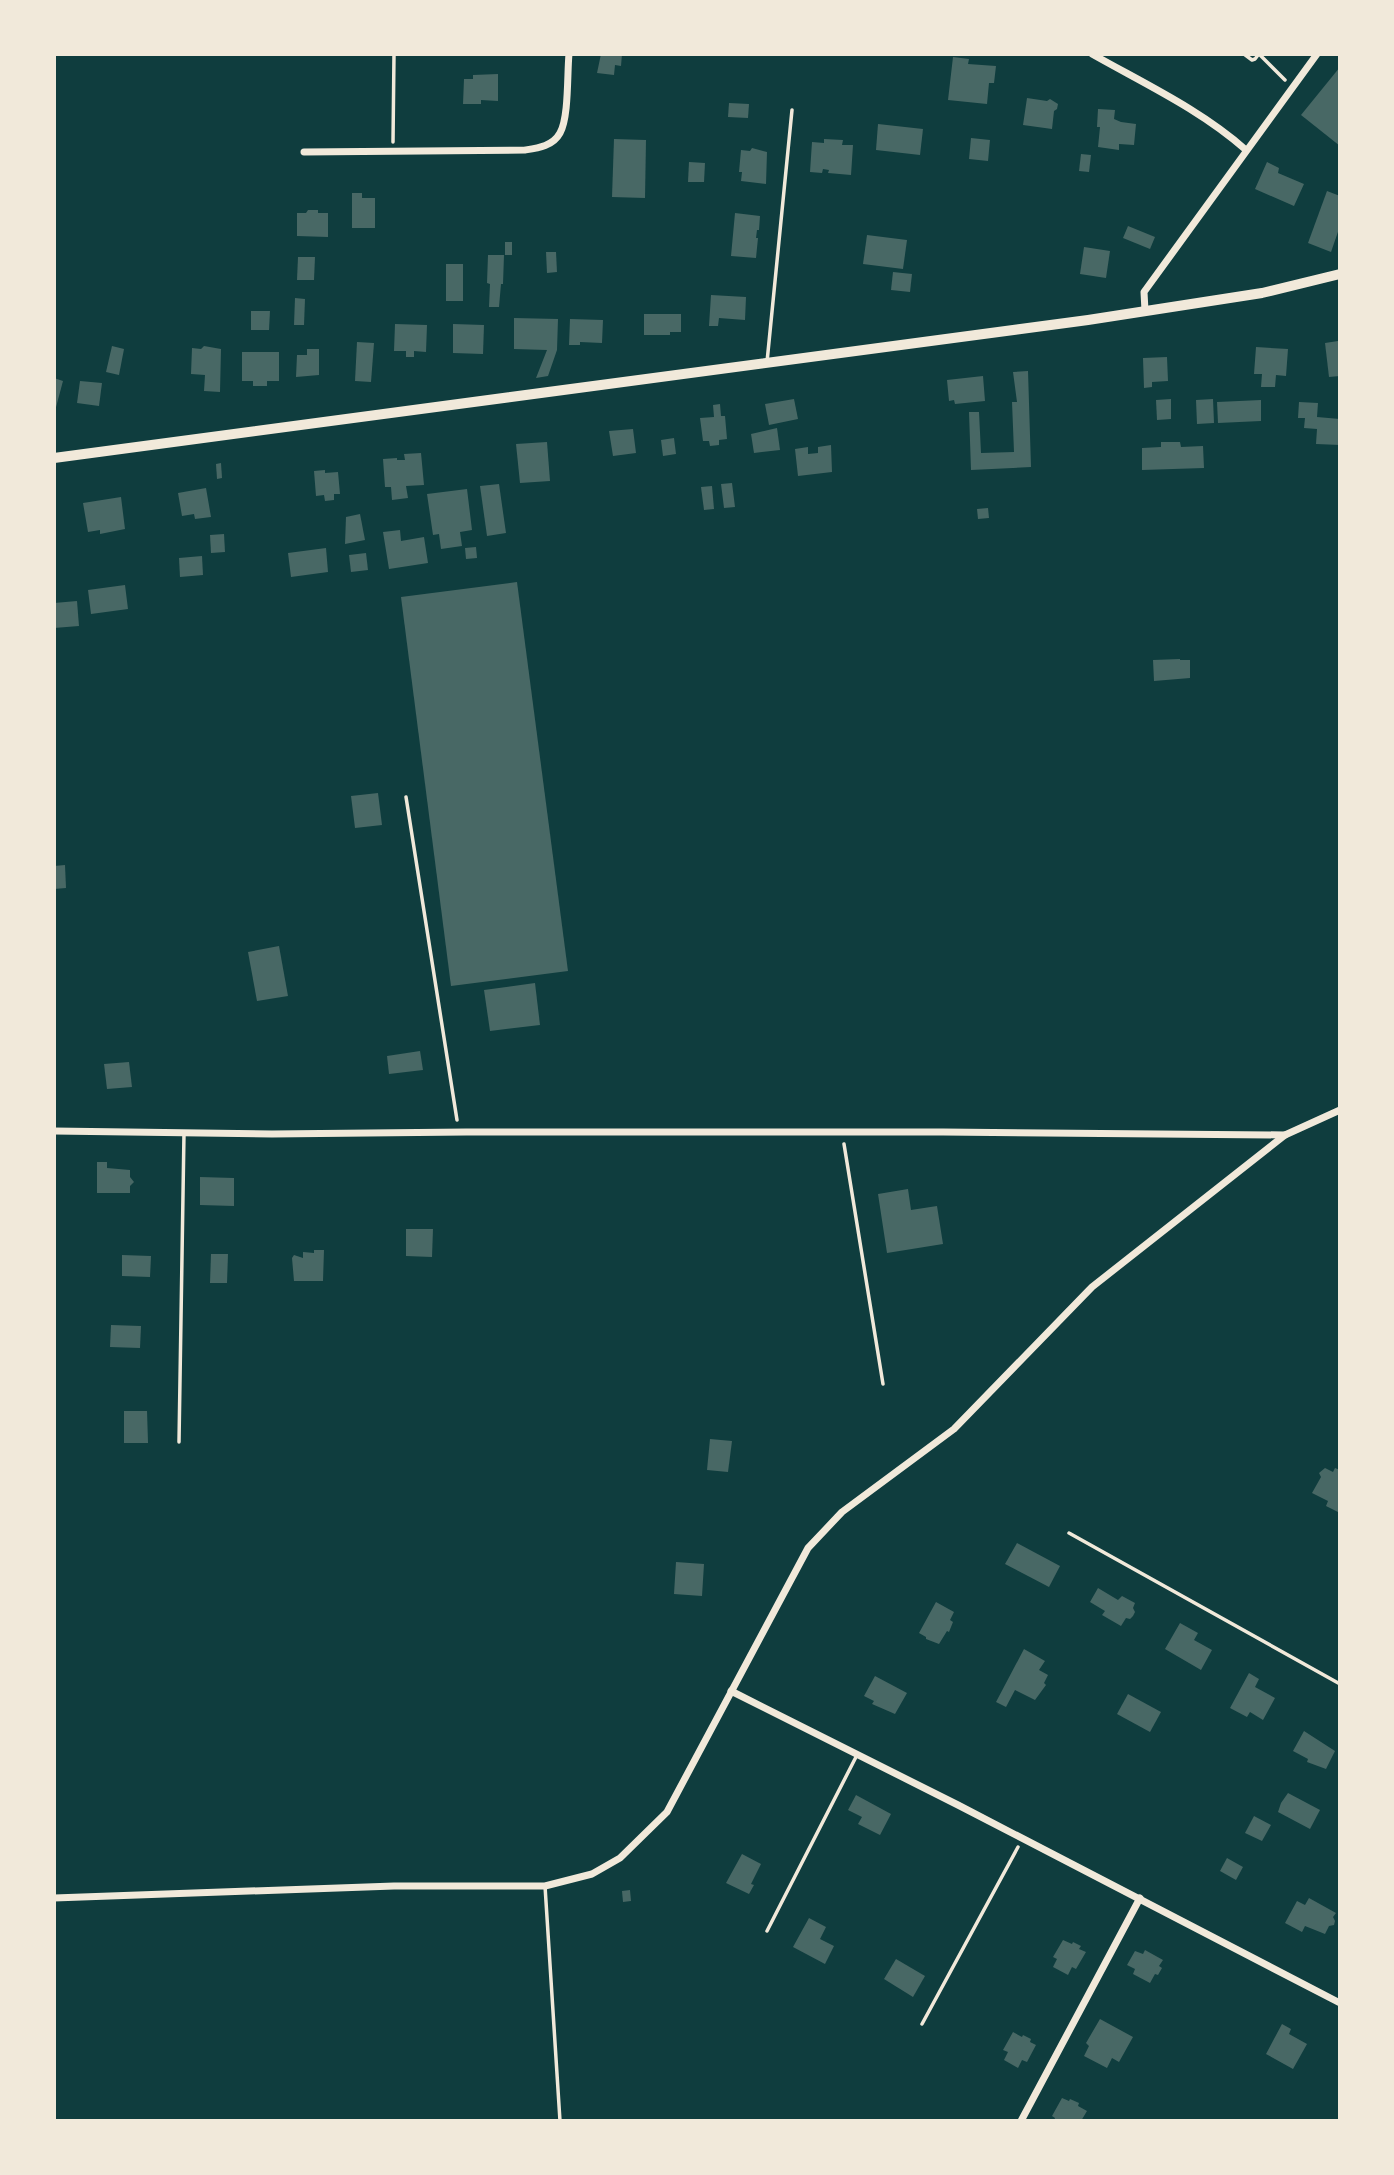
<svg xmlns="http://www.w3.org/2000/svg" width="1394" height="2175" font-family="Manrope,sans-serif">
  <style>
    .building { fill: #486865 }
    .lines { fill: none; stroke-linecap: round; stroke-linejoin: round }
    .path { stroke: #f1e9da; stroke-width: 3.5 }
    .service { stroke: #f1e9da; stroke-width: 3.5 }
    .minor { stroke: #f1e9da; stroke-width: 7 }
    .tertiary { stroke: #f1e9da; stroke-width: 10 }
  </style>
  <rect width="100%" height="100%" fill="#0f3d3e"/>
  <g class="building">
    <path d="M601,54H622L621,66L615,65L614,75L597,73Z"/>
    <path d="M953,57L969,59L968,64L996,66L994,83H989L987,104L948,100Z"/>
    <path d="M1340,67V146L1301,115Z"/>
    <path d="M498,74V101L481,100V104H463L464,79H473V75Z"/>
    <path d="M1027,98L1047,101L1050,99L1058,104L1057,109L1054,111L1052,129L1023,125Z"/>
    <path d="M729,103L749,104L748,118L728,117Z"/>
    <path d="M1098,109L1115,110L1114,119L1121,122L1136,124L1134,145L1119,144V150L1098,147L1100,127H1097Z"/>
    <path d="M878,124L923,129L920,155L876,150Z"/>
    <path d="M971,138L990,140L988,161L969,159Z"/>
    <path d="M614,139L646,140L645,198L612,197Z"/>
    <path d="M824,139L843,140L842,145H853L851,175L828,173L829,170L823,169L822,173L810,172L812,142L824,143Z"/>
    <path d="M752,148L767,152L766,184L741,181L742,172H739L741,150L750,151Z"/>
    <path d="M1081,154L1091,155L1089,172L1079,171Z"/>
    <path d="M689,162L705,163L704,182H688Z"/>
    <path d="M1267,162L1279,168L1278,173L1304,184L1294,206L1255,189Z"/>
    <path d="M1327,191L1340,196V226L1331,252L1308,243Z"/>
    <path d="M352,193H362V198H375V228H352Z"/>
    <path d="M308,210H318V213H328V237L297,236V213H306Z"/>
    <path d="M735,213L760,216L759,230H757L756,238H758L756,258L731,256Z"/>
    <path d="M1128,226L1155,237L1150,249L1123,238Z"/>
    <path d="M867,235L907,240L903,269L863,264Z"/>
    <rect x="505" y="242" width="7" height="13"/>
    <path d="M1084,247L1110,251L1106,278L1080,274Z"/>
    <path d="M546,252H556L557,272L547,273Z"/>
    <path d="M488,255H504L503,284H501L499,307H489L490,284L487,283Z"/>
    <path d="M298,257H315L314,280H297Z"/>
    <rect x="446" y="264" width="17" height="37"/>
    <path d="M893,272L912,274L910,292L891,290Z"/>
    <path d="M711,295L746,297L745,320L719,318L718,326H709Z"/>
    <path d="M295,298L305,299L304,325H294Z"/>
    <path d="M251,311H270L269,330H251Z"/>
    <path d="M644,314H681V332H670V335H644Z"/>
    <path d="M514,318L558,319L557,350L548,376L536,378L547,350L514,349Z"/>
    <path d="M570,319L603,320L602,343L580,342V345H569Z"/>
    <path d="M395,324L427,325L426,352L414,351V357H406V351H394Z"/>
    <path d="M453,324L484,325L483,354L453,353Z"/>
    <path d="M1338,341L1340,376L1329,377L1325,343Z"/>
    <path d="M357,342L374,343L371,382L355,381Z"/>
    <path d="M112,346L124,349L119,375L106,372Z"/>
    <path d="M204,346L221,349L220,392L204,391L205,375L191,374L192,348L201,349Z"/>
    <path d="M1256,347L1288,349L1286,376L1276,375L1275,387H1261L1262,374H1254Z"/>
    <path d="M307,349H319V375L296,377L297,355H307Z"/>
    <path d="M242,352H279V381H267V386H253V381H242Z"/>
    <path d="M1167,357L1168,381L1152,382V387L1144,388L1143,358Z"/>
    <path d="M1028,371L1031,467L971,470L969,412H979L981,453L1014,452L1012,402H1017L1013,372Z"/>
    <path d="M983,376L985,401L955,404L954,400L949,401L947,380Z"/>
    <path d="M54,378L63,381L55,411H54Z"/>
    <path d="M80,381L102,383L99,406L77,403Z"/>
    <path d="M794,399L798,419L769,425L765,404Z"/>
    <path d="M1171,399V419L1157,420L1156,400Z"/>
    <path d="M1213,399L1214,423L1197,424L1196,400Z"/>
    <path d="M1261,400V421L1218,423L1217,402Z"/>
    <path d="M1299,402L1318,403L1317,417L1340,419V445L1316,444L1317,429L1304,428L1305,418H1298Z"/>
    <path d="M720,404L721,416H725L727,439L719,440V445L710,446L709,441H703L700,418L714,417L713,405Z"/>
    <path d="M777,428L780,450L754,453L751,434Z"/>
    <path d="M633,429L636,453L613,456L609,431Z"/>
    <path d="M674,438L676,454L663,456L661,440Z"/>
    <path d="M547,442L550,481L520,483L516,444Z"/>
    <path d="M1161,442H1180L1181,447L1203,446L1204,468L1142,470V448L1161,447Z"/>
    <path d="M831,445L832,472L798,476L795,449L808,447V454L818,453V447Z"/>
    <path d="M421,453L424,485L406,486L408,498L392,500L391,487H385L383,459L397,458V460H405L404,454Z"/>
    <path d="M221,463L222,478L217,479L216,464Z"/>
    <path d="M325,470V473L338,472L340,494H334V500L325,501L324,495L316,496L314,471Z"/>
    <path d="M732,483L735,507L724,508L721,484Z"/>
    <path d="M499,484L506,533L487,536L480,486Z"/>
    <path d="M712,486L714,509L704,510L701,487Z"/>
    <path d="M206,488L211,517L195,519L194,514L182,516L178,493Z"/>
    <path d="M467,489L472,530L460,532L462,546L441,549L439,534L433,535L427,494Z"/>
    <path d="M121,497L125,529L100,534V530L88,532L83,503Z"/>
    <path d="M988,508L989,518L978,519L977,509Z"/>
    <path d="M360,514L365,540L345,544L346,517Z"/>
    <path d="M400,530L401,541L424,537L428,563L389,569L383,532Z"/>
    <path d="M224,534L225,552L211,553L210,535Z"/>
    <path d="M476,547L477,558L466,559L465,548Z"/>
    <path d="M326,548L328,572L291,577L288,553Z"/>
    <path d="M366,553L368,570L351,572L349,555Z"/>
    <path d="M202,556L203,575L180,577L179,558Z"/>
    <path d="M517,582L568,971L451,986L401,597Z"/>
    <path d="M125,585L128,609L91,614L88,590Z"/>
    <path d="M77,601L79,626L54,628V603Z"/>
    <path d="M1180,659V660H1190V678L1154,681L1153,660Z"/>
    <path d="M378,793L382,825L355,828L351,796Z"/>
    <path d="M65,865L66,888L54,889V866Z"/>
    <path d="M279,946L288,996L257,1001L248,952Z"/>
    <path d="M535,983L540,1025L490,1031L484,990Z"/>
    <path d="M420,1051L423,1070L389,1074L387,1056Z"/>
    <path d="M129,1062L132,1087L107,1089L104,1064Z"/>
    <path d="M97,1162H107V1168L130,1170V1177L134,1182L130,1186V1193H97Z"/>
    <path d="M200,1177L234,1178V1206L200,1205Z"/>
    <path d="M908,1189L911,1210L937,1206L943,1244L887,1253L878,1194Z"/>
    <path d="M406,1229H433L432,1257L406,1256Z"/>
    <path d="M314,1250H324L323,1281H294L292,1258L294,1255L303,1258V1252L314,1253Z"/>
    <path d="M211,1254H228L227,1283H210Z"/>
    <path d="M122,1255L151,1256L150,1277L122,1276Z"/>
    <path d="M111,1325L141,1326L140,1348L110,1347Z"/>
    <path d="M124,1411H147L148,1443H124Z"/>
    <path d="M710,1439L732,1441L728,1472L707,1470Z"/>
    <path d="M1325,1468L1333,1472L1335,1468L1340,1470V1513L1326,1506L1328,1501L1312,1493L1321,1477L1319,1473Z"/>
    <path d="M1017,1543L1060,1566L1049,1587L1005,1564Z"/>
    <path d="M676,1562L704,1564L702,1596L674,1594Z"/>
    <path d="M1098,1588L1118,1600L1122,1596L1135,1603L1133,1608L1135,1612L1133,1616L1130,1619L1126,1618L1121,1626L1102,1615L1105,1611L1090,1602Z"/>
    <path d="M936,1602L954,1612L950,1620L953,1622L949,1632L947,1631L939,1644L926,1639V1637L919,1633Z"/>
    <path d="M1180,1623L1198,1633L1194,1640L1212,1650L1201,1670L1165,1649Z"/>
    <path d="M1024,1649L1045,1661L1039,1670L1048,1675L1044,1683L1046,1685L1035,1700L1015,1690L1006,1707L996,1702Z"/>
    <path d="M1249,1673L1259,1679L1255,1687L1275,1698L1263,1720L1250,1712L1247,1717L1230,1708Z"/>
    <path d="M875,1676L907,1693L895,1714L872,1704L874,1701L864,1696Z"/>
    <path d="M1128,1694L1161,1712L1150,1732L1117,1714Z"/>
    <path d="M1304,1731L1335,1751L1326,1769L1307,1762L1308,1759L1293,1751Z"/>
    <path d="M1288,1793L1320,1810L1310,1829L1278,1812L1281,1803Z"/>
    <path d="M856,1795L891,1814L880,1835L858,1824L862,1817L848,1810Z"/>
    <path d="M1254,1816L1271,1825L1262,1841L1245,1833Z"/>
    <path d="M742,1854L761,1864L751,1884L754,1885L749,1894L726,1883Z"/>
    <path d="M1227,1858L1243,1867L1236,1880L1220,1871Z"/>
    <path d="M630,1890L631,1901L623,1902L622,1891Z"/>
    <path d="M1309,1898L1336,1913L1333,1917L1335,1921L1334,1925L1329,1926L1325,1934L1305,1926L1302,1932L1285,1923L1297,1901L1305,1905Z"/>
    <path d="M809,1918L826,1927L820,1939L834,1946L825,1964L793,1947Z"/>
    <path d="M1063,1940L1072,1944L1073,1942L1081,1946L1079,1949L1086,1952L1076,1969L1072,1967L1068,1975L1053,1967L1057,1959L1053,1957Z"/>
    <path d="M1145,1950L1163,1960L1159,1966L1162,1968L1158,1975L1155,1974L1150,1983L1133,1974L1135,1969L1127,1965L1135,1951L1143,1954Z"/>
    <path d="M896,1959L925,1976L913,1997L884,1979Z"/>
    <path d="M1100,2019L1133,2037L1119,2062L1112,2058L1107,2068L1084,2056L1089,2046L1086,2043Z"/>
    <path d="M1282,2024L1291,2029L1289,2034L1307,2044L1293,2069L1266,2054Z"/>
    <path d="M1013,2032L1022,2037L1023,2035L1031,2039L1030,2042L1036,2045L1027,2062L1022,2060L1018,2068L1004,2060L1008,2052L1003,2050Z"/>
    <path d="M1062,2098L1069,2101L1070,2099L1079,2103L1078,2106L1087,2111L1081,2121H1054L1055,2118L1052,2116Z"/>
  </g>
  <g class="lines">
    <g class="path">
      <path d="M1244,54L1252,60L1255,59L1258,55"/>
      <path d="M1259,54L1285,80"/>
      <path d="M393,142L394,54"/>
      <path d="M406,797L457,1120"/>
      <path d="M844,1144L883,1384"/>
      <path d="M922,2024L1018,1847"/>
    </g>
    <g class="service">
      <path d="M767,362L792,110"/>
      <path d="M179,1442L184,1133"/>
      <path d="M1069,1533L1340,1684"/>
      <path d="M545,1886L560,2121"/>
      <path d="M767,1931L857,1755"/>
    </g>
    <g class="minor">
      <path d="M1092,54C1145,84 1201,110 1246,150"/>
      <path d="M304,152L525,150C538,148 553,146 560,133C569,117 567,74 569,54"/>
      <path d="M1145,311L1144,292L1317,54"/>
      <path d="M54,1131L272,1134L466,1132H943L1285,1135"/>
      <path d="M731,1691L958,1805L1340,2003"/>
      <path d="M54,1898L394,1886H545L592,1874L620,1858L667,1812L808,1548L842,1512L954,1429L1092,1287L1285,1135L1340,1110"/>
      <path d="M1021,2121L1140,1898"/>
    </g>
    <path class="tertiary" d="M54,458L1088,320L1262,293L1340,274"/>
  </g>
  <rect width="1394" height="2175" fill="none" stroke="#f1e9da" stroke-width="112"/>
</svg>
